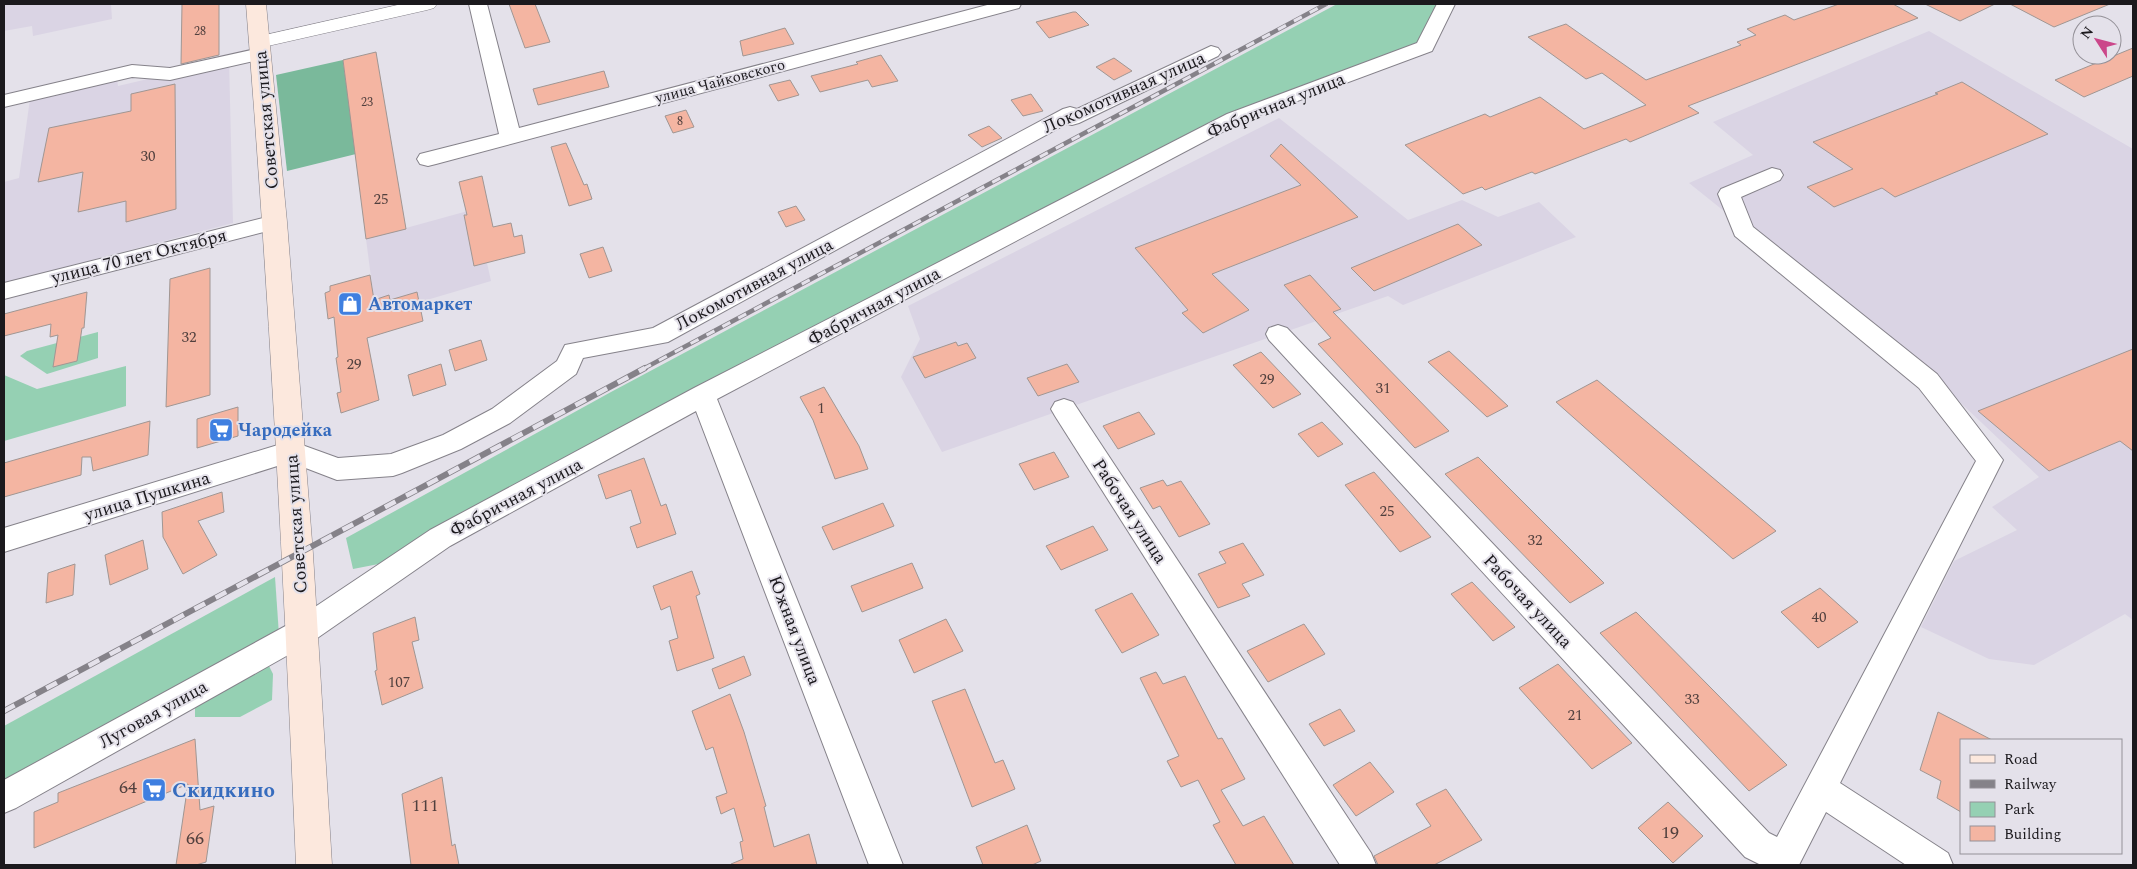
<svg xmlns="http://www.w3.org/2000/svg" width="2137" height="869" font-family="Spectral,serif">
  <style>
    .built { fill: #dad4e4 }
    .green { fill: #95d0b3 }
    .forest { fill: #7ab99b }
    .building { fill: #f4b5a2; stroke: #a09693 }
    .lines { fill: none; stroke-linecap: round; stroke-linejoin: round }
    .minor-casing { stroke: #85828a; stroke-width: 2 }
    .tertiary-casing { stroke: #85828a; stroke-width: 1 }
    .secondary-casing { stroke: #85828a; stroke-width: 1 }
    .minor { fill: #fff; fill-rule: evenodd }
    .tertiary { fill: #fff; fill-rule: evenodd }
    .secondary { fill: #fce8dd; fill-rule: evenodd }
    .rail-far1-casing { stroke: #858289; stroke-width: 4.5 }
    .rail-casing { stroke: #858289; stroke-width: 6 }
    .rail-far1 { stroke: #e4e1ea; stroke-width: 3; stroke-dasharray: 9; stroke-linecap: butt }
    .rail { stroke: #e4e1ea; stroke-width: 4.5; stroke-dasharray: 12; stroke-linecap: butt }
    .labels { text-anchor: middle; stroke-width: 4; stroke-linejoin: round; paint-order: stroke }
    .far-number-label { font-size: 12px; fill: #51403e }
    .far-street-label { font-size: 15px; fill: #1b191d; stroke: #e4e1ea }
    .number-label { font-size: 15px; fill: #51403e }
    .street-label { font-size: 18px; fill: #1b191d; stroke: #e4e1ea }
    .shop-label { font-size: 18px; font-weight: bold; fill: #366cbe; stroke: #e4e1ea; text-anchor: start }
    .near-number-label { font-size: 18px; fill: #51403e }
    .near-shop-label { font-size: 21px; font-weight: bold; fill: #366cbe; stroke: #e4e1ea; text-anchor: start }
  </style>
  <rect width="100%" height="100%" fill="#e4e1ea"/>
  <g class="built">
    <path d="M4,4H111L112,19L33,36L32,26L4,31Z"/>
    <path d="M1929,31L2133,149V620L2125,614L2034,665L1989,659L1921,627L1954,561L2017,530L1992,507L2039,477L1946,389L1689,183L1753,155L1713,122Z"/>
    <path d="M229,60L233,223L4,283V182L19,178L30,99L117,79L118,86Z"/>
    <path d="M1279,118L1408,220L1462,200L1498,217L1539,202L1576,237L1403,305L1388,296L942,452L901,377L920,339L908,306Z"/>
    <path d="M475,209L491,281L376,315L366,239Z"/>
  </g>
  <g class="green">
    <path d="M1337,4H1437L1421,40L1410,47L1230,115L482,502L394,561L353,569L346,538L611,392Z"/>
    <path d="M98,332V358L47,374L20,356L27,351Z"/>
    <path d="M126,366V406L4,441V375L37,389Z"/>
    <path d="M275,577L279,635L4,785V726Z"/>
    <path d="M265,664L269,666L273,674L272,700L240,717H195V699Z"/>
  </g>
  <path class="forest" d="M343,60L356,154L287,171L276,75Z"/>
  <g class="building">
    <path d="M182,4H219V55L181,64Z"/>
    <path d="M509,4H535L550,42L525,48Z"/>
    <path d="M1839,4H1893L1918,18L1688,106L1699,113L1630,142L1626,139L1535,174L1532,172L1485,190L1482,187L1463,194L1405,145L1485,114L1490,117L1540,97L1584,129L1646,105L1602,73L1586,79L1528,37L1566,24L1646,80L1741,45L1737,42L1756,35L1747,29L1785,15L1794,20Z"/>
    <path d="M1925,4H1995L1960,21Z"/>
    <path d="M2010,4H2110L2054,27Z"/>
    <path d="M1073,12H1076L1089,25L1049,38L1036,22Z"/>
    <path d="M785,28L794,44L743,56L740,41Z"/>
    <path d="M2133,48V76L2084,97L2055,80Z"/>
    <path d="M376,52L406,229L366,239L343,60Z"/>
    <path d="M881,55L898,81L872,87L868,80L820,92L811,76L858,64L856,62Z"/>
    <path d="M1114,58L1132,71L1114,80L1096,67Z"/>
    <path d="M604,71L609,87L538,105L533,89Z"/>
    <path d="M790,80L799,95L778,101L769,85Z"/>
    <path d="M1962,82L2048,134L1895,197L1882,188L1834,207L1807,187L1853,169L1813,142L1938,94L1935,93Z"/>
    <path d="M175,84L176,209L126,222V201L78,212L83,172L38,182L49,128L131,111V94Z"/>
    <path d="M1031,94L1043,111L1023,116L1011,100Z"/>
    <path d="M686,110L694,127L673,133L665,116Z"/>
    <path d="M989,126L1002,138L982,147L968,135Z"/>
    <path d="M566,143L584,185L587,184L592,199L569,206L551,147Z"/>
    <path d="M1281,144L1358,217L1212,274L1249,310L1203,333L1182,313L1188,310L1135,248L1301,185L1270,156Z"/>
    <path d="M482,176L493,227L511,223L514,237L522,235L525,253L474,266L464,215H467L459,182Z"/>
    <path d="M796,206L805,220L786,227L778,212Z"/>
    <path d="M1458,224L1482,245L1374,291L1351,268Z"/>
    <path d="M603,247L612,271L589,278L580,254Z"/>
    <path d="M210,268V395L166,407L170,279Z"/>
    <path d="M370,275L374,300L389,295L390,300L417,292L423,321L367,338L379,400L341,413L337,393L341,392L336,358L338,357L334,317L328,319L325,293L330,291V286Z"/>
    <path d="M1310,275L1341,309L1333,312L1449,431L1415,448L1318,344L1331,338L1284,285Z"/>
    <path d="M87,292L84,328H82L77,361L53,367L58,335L50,337L51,324L4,336V314Z"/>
    <path d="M481,340L487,360L455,371L449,350Z"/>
    <path d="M956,342L958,346L967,343L976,358L925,378L913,357Z"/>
    <path d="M2133,349V451L2120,441L2049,471L1978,411Z"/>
    <path d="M1449,351L1508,406L1487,417L1428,362Z"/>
    <path d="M1261,352L1301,394L1273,408L1233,365Z"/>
    <path d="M441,364L446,385L413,396L408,375Z"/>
    <path d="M1067,364L1079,382L1038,396L1027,378Z"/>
    <path d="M1597,380L1776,531L1733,559L1556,402Z"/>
    <path d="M824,387L859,446L868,469L835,479L813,420L800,397Z"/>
    <path d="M238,407V436L197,448V419Z"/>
    <path d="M1139,412L1155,434L1118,449L1103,426Z"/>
    <path d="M150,421L148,455L93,471L91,457H82L81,475L4,497V463Z"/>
    <path d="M1322,422L1343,444L1318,457L1298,434Z"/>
    <path d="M1054,452L1069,477L1034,490L1019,464Z"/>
    <path d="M1478,457L1604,583L1570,603L1445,474Z"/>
    <path d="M644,458L661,506L666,504L676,534L637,548L630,527L641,523L631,490L606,499L598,475Z"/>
    <path d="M1374,472L1431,537L1400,552L1345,485Z"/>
    <path d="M1163,480L1167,486L1181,481L1210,524L1179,537L1160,506L1153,509L1140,488Z"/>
    <path d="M222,492L224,512L198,521L217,555L183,574L163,537L162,512Z"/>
    <path d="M883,503L894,526L833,550L822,527Z"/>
    <path d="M1093,526L1108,550L1061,570L1046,546Z"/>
    <path d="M143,540L148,569L110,585L105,555Z"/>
    <path d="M1243,543L1264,575L1242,584L1250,596L1218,608L1198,574L1226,563L1219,552Z"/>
    <path d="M912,563L923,588L862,612L851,586Z"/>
    <path d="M75,564L73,595L46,603L48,573Z"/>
    <path d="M692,571L700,594L696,596L714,658L677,671L669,641L678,638L670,606L661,610L653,586Z"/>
    <path d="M1472,582L1515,627L1493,641L1451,594Z"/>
    <path d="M1820,588L1858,622L1818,648L1781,612Z"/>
    <path d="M1132,593L1159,635L1122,653L1095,610Z"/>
    <path d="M1636,612L1787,765L1749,791L1600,633Z"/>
    <path d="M415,617L419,640L412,642L423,688L382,705L375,671L377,670L373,633Z"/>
    <path d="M946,619L963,651L914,673L899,640Z"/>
    <path d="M1304,624L1325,654L1268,682L1247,651Z"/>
    <path d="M744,656L751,675L719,689L712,669Z"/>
    <path d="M1558,664L1632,743L1592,769L1519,688Z"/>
    <path d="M1156,672L1163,684L1185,676L1218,739L1222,738L1245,779L1221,790L1243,826L1264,816L1294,865H1236L1213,825L1220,822L1198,780L1181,787L1167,761L1179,756L1140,678Z"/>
    <path d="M965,689L995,763L1003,760L1015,789L972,807L932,701Z"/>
    <path d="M730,694L744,732L766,806L764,807L774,847L809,834L817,865H731V864L743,859L740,842L743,841L734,808L721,814L716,797L727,793L713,747L706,750L692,711Z"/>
    <path d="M1340,709L1355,731L1324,746L1309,724Z"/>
    <path d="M1938,712L1992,740H1961V812L1937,798L1941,781L1920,770Z"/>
    <path d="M195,739L200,810L214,806L206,862L196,865H176L188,784L34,848V812L58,802V793Z"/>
    <path d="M1370,762L1394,792L1356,816L1333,785Z"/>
    <path d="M442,777L452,846L455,844L459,865H409H411L402,794Z"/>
    <path d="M1446,789L1482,840L1434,865H1378L1374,856L1431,826L1416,804Z"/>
    <path d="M1668,802L1703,836L1673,863L1638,828Z"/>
    <path d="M1027,825L1041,861L1032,865H983L976,847Z"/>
  </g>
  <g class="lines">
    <defs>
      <g id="minor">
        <path d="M469,4H487L519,128L991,4H1021L1019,8L436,164L428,166L420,164L417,159L420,154L499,134Z"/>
        <path d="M1437,4H1455L1432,51L1241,122L717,399L903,865H869L696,411L450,546L313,641L16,808L4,813V780L291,623L430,530L694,388L1227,114L1417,43Z"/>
        <path d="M1211,46L1218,48L1221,52L1218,56L1079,123L1072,125L1066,124L668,342L583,358L576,374L510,423L461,449L402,473L393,476L337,480L290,462L4,552V528L291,441L338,458L391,454L443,435L492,409L557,361L565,345L653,328L1063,109L1070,107L1077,109Z"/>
        <path d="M260,48L267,50L270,54L267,58L170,80L132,77L4,107V95L132,65L170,68Z"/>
        <path d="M1772,168L1780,170L1783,175L1780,180L1741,197L1753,227L1937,374L2003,460L1840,783L1948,853L1953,865H1906L1826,812L1799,865H1761L1745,857L1269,340L1266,334L1269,328L1278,325L1287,328L1769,833L1777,837L1976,461L1919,388L1735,236L1718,194L1721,189Z"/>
        <path d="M275,215L283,217L286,222L283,227L4,299V283Z"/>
        <path d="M1064,399L1073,402L1371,853L1376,865H1340L1055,416L1051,409L1055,402Z"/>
      </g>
      <path id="tertiary" d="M402,4H437L434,8L427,10L259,48L252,46L249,42L252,38Z"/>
      <path id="secondary" d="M246,4H266L287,222L313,554L332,865H296C284,577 269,291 246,4Z"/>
    </defs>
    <use href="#minor" class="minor-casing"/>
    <use href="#tertiary" class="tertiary-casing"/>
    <use href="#secondary" class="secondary-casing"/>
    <use href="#minor" class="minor"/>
    <use href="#tertiary" class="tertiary"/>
    <use href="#secondary" class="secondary"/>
    <defs>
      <path id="rail-far1" d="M643,369L1326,4"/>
      <path id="rail" d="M4,711L645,368"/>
    </defs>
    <use href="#rail-far1" class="rail-far1-casing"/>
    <use href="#rail" class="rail-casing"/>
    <use href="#rail-far1" class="rail-far1"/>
    <use href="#rail" class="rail"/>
  </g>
  <defs>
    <symbol id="shop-square" viewBox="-11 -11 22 22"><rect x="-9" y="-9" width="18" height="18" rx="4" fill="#3f7fe0" stroke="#e4e1ea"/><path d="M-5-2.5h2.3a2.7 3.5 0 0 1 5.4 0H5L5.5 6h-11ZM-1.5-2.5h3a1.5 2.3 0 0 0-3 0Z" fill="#fff"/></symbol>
    <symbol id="supermarket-square" viewBox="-11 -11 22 22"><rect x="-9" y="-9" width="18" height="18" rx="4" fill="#3f7fe0" stroke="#e4e1ea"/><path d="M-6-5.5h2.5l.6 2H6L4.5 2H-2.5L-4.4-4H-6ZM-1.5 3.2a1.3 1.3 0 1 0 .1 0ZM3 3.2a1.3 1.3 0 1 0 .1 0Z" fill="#fff"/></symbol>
  </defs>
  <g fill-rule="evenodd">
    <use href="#shop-square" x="336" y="290" width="28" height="28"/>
    <use href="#supermarket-square" x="207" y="416" width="28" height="28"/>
    <use href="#supermarket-square" x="140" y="776" width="28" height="28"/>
  </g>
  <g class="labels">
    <g class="far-number-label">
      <text x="200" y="35">28</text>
      <text x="367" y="106">23</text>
      <text x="680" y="125">8</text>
    </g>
    <g class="far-street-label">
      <text transform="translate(720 81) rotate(-15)" y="5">улица Чайковского</text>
    </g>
    <g class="number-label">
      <text x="148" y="161">30</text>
      <text x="381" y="204">25</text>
      <text x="189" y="342">32</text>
      <text x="354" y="369">29</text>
      <text x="1267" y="384">29</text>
      <text x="1383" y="393">31</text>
      <text x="821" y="413">1</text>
      <text x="1387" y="516">25</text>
      <text x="1535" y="545">32</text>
      <text x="1819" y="622">40</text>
      <text x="399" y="687">107</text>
      <text x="1692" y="704">33</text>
      <text x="1575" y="720">21</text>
    </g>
    <g class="street-label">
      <text transform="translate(1124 92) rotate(-24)" y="6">Локомотивная улица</text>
      <text transform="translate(1276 105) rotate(-22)" y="6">Фабричная улица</text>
      <text transform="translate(266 120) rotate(-95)" y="6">Советская улица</text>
      <text transform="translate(139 256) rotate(-14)" y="6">улица 70 лет Октября</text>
      <text transform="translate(754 284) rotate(-28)" y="6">Локомотивная улица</text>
      <text transform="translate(874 306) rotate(-28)" y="6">Фабричная улица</text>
      <text transform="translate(147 496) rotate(-17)" y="6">улица Пушкина</text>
      <text transform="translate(516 497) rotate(-28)" y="6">Фабричная улица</text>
      <text transform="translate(1130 511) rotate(57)" y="6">Рабочая улица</text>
      <text transform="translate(296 524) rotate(-94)" y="6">Советская улица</text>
      <text transform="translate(1528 601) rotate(47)" y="6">Рабочая улица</text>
      <text transform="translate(795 630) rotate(69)" y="6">Южная улица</text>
      <text transform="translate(153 714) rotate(-29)" y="6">Луговая улица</text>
    </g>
    <g class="shop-label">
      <text x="368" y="310">Автомаркет</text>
      <text x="238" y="436">Чародейка</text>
    </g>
    <g class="near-number-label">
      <text x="128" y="793">64</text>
      <text x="425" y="811">111</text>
      <text x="1670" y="838">19</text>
      <text x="195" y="844">66</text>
    </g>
    <g class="near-shop-label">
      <text x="172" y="797">Скидкино</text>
    </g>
  </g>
  <rect width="2137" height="869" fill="none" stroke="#1b191d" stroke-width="10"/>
  <rect x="1960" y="739" width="162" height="115" fill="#e4e1ea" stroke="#949198"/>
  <rect x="1970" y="755" width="25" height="8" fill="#fce8dd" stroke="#949198"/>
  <text x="2004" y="764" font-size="15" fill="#1b191d">Road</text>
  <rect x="1970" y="780" width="25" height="8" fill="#858289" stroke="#949198"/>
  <text x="2004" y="789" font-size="15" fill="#1b191d">Railway</text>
  <rect x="1970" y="802" width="25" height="15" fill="#95d0b3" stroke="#949198"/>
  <text x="2004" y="814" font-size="15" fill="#1b191d">Park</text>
  <rect x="1970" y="826" width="25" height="15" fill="#f4b5a2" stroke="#949198"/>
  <text x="2004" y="839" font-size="15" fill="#1b191d">Building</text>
  <g transform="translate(2097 40) rotate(306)"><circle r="24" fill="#e4e1ea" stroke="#949198"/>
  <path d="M0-4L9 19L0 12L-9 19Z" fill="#cb478a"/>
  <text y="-8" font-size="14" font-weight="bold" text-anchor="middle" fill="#1b191d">N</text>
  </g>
</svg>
